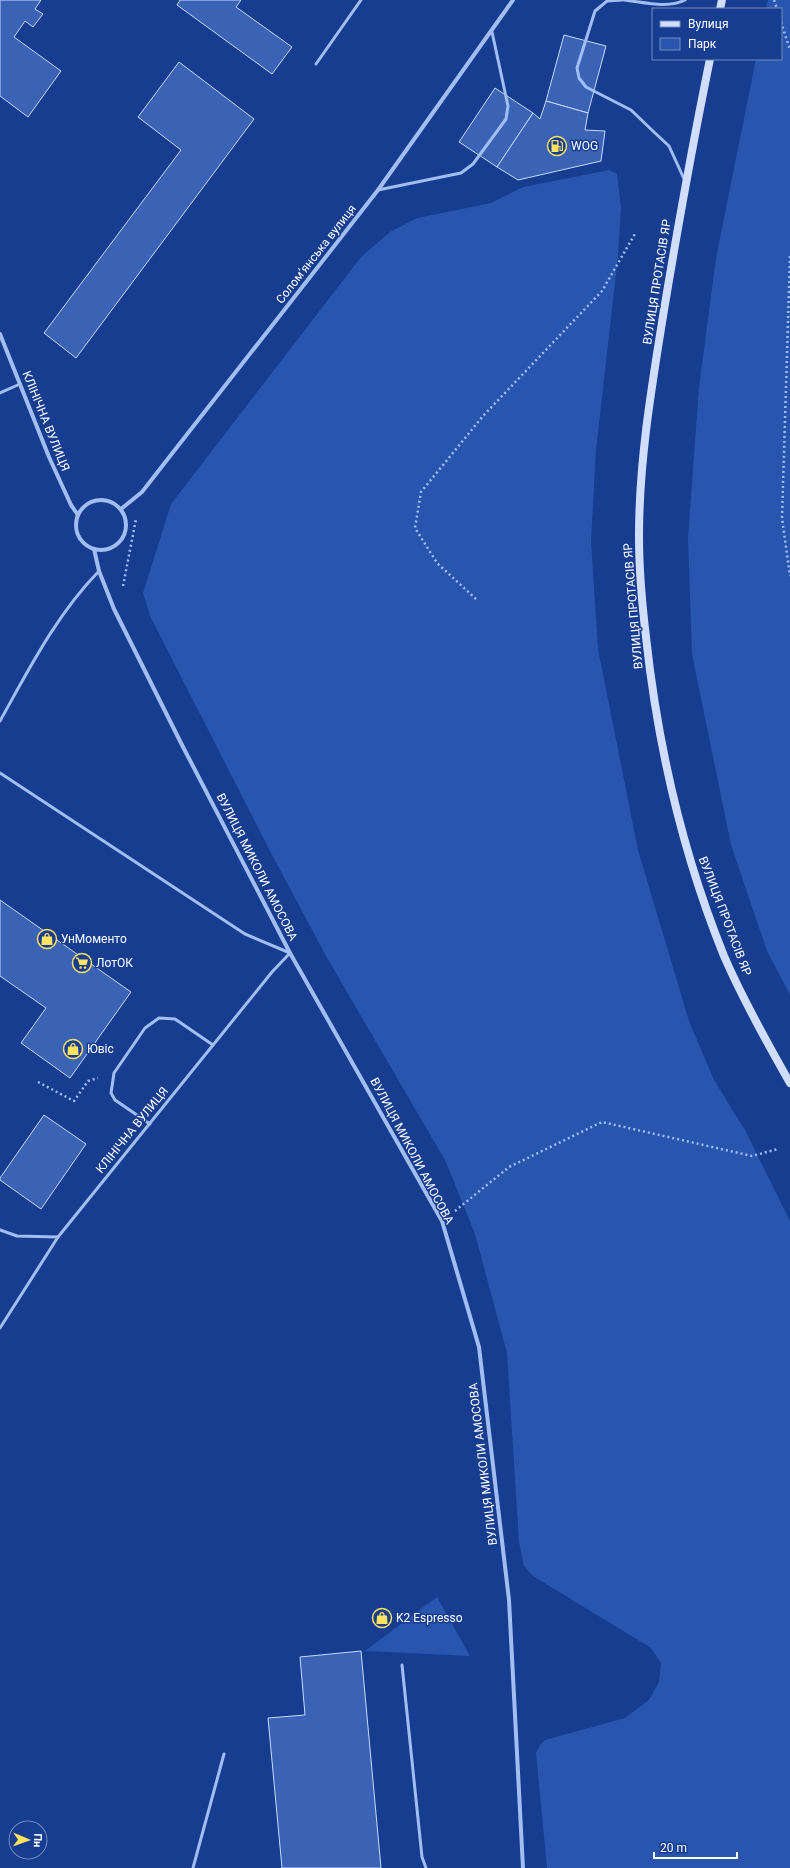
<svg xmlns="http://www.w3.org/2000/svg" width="790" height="1868" font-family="Roboto,sans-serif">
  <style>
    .green { fill: #2855ae }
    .building { fill: #3a63b6; stroke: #c9dafb }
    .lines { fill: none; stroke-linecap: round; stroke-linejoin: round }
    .path { stroke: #a2bdf0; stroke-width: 2.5; stroke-dasharray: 2 3; stroke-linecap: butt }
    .service { stroke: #a2bdf0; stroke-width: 3 }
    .minor { stroke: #a2bdf0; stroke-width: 4 }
    .secondary { stroke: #d0defb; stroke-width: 8 }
    .labels { text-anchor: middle; stroke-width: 3; stroke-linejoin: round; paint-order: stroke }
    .poi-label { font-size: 12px; fill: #fff; stroke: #163d8f; text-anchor: start }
    .street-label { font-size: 12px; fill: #fff; stroke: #163d8f }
  </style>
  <rect width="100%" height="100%" fill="#163d8f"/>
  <g class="green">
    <path d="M768,0H790V995L767,951L731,845L692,654L688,538L699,387L716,258L756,59H781V9H766Z"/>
    <path d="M609,170L617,174L621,207L618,256L596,450L591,541L598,649L638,850L689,1021L714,1080L745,1130L790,1221V1868H547L536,1753L540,1745L545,1740L625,1718L649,1700L659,1682L661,1663L651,1648L533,1576L524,1566L519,1542L507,1353L475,1234L446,1162L326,956L270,851L151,618L143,593L171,504L361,257L390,232L417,218L491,203L523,187Z"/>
    <path d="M437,1597L470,1656L365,1651Z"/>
  </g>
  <g class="building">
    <path d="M0,0H41L35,9L43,14L33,27L25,21L14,37L61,71L28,117L0,96Z"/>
    <path d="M180,0H241L236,7L292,47L272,74L177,5Z"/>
    <path d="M564,35L606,46L588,113L546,101Z"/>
    <path d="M179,62L254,119L76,358L44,333L181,150L138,117Z"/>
    <path d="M495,88L533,113L497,167L459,142Z"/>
    <path d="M546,101L588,113L585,130L605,131L601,161L518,180L497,167L533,113L540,119Z"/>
    <path d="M0,900L131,992L70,1078L21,1043L46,1008L0,976Z"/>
    <path d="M44,1115L86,1144L41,1209L0,1180V1178Z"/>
    <path d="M361,1651L381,1868H282L268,1718L305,1715L300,1657Z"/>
  </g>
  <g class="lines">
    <g class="path">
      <path d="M774,0L777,9"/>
      <path d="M781,22L790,50"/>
      <path d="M790,256L782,518L790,576"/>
      <path d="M123,586L136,519"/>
      <path d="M476,599L437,563L415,528L421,492L483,416L602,291L636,232"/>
      <path d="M38,1082L74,1101L88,1081L98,1078"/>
      <path d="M455,1211L509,1167L602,1122L752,1156L778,1149"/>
    </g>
    <g class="service">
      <path d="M622,0L607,1L595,11L577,68L579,78L586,87L631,110L655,133L669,146L685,181"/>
      <path d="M624,0C643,2 668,9 685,0"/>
      <path d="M316,64L361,0"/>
      <path d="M378,190L461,173L473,164L506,119L508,106L492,32"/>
      <path d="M0,393L20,384"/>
      <path d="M0,721C29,669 57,614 99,571"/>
      <path d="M0,773L245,934L290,953L272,972L58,1237L0,1328"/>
      <path d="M150,1124L115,1100L111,1093L114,1073L145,1028L159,1018L175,1019L213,1045"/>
      <path d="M0,1230L17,1236L58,1237"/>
      <path d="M402,1665L422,1857L426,1868"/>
      <path d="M193,1868L224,1754"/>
    </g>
    <g class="minor">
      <path d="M0,334L49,457L71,505L78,515"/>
      <circle cx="101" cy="525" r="25"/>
      <path d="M121,509L142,492L378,190L513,0"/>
      <path d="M94,549L99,571L114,609L182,745L290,953L442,1221L479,1347L509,1600L523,1868"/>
    </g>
    <g class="secondary">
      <path d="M720,9L722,0"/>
      <path d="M710,59C693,142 678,226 664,310C652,385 639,460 639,536C639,570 642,604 646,637C658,748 682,852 724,956C743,1000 766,1041 790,1083"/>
    </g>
  </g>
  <defs>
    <symbol id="fuel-ring" viewBox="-11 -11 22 22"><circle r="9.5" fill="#163d8f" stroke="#ffe361" stroke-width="1.5"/><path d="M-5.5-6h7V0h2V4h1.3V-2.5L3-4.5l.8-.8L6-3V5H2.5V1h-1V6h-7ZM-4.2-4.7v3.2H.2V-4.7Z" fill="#ffe361"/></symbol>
    <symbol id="shop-ring" viewBox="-11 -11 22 22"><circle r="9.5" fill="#163d8f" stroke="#ffe361" stroke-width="1.5"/><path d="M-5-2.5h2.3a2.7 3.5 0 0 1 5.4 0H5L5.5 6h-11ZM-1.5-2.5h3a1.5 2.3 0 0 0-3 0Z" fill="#ffe361"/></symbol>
    <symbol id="supermarket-ring" viewBox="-11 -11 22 22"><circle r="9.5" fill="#163d8f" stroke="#ffe361" stroke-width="1.5"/><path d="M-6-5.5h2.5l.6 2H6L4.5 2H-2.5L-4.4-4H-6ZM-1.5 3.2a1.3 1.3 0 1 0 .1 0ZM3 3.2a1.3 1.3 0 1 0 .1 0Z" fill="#ffe361"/></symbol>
  </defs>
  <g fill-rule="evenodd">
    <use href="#fuel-ring" x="546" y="135" width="22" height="22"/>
    <use href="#shop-ring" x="36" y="928" width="22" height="22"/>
    <use href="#supermarket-ring" x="71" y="952" width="22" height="22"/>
    <use href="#shop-ring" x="62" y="1038" width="22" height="22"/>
    <use href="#shop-ring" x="371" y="1607" width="22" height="22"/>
  </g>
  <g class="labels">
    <g class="poi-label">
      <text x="571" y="150">WOG</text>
      <text x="61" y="943">УнМоменто</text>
      <text x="96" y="967">ЛотОК</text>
      <text x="87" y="1053">Ювіс</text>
      <text x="396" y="1622">K2 Espresso</text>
    </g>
    <g class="street-label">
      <text transform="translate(316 254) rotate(-52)" y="4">Соломʼянська вулиця</text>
      <text transform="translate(657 282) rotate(-81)" y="4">ВУЛИЦЯ ПРОТАСІВ ЯР</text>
      <text transform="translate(46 421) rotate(68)" y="4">КЛІНІЧНА ВУЛИЦЯ</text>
      <text transform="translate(633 606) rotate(-95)" y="4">ВУЛИЦЯ ПРОТАСІВ ЯР</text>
      <text transform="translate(257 867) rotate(63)" y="4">ВУЛИЦЯ МИКОЛИ АМОСОВА</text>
      <text transform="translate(725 916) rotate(69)" y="4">ВУЛИЦЯ ПРОТАСІВ ЯР</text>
      <text transform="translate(132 1130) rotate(-51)" y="4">КЛІНІЧНА ВУЛИЦЯ</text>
      <text transform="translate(412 1151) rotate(62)" y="4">ВУЛИЦЯ МИКОЛИ АМОСОВА</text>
      <text transform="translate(483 1464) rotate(-97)" y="4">ВУЛИЦЯ МИКОЛИ АМОСОВА</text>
    </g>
  </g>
  <rect x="652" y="8" width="130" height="52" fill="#163d8f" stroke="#738bbc"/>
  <rect x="660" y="21" width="20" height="6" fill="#d0defb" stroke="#738bbc"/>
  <text x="688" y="28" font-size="12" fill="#ffffff">Вулиця</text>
  <rect x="660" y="38" width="20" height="12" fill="#2855ae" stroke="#738bbc"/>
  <text x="688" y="48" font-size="12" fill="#ffffff">Парк</text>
  <g transform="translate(28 1840) rotate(92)"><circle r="19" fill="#163d8f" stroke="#738bbc"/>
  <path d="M0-3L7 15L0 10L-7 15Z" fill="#ffe361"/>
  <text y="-6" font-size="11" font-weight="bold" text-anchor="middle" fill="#ffffff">Пн</text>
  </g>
  <path d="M654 1852v6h83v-6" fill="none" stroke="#ffffff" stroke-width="2"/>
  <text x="660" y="1852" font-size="12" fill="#ffffff" stroke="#163d8f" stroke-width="3" paint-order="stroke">20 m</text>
</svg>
